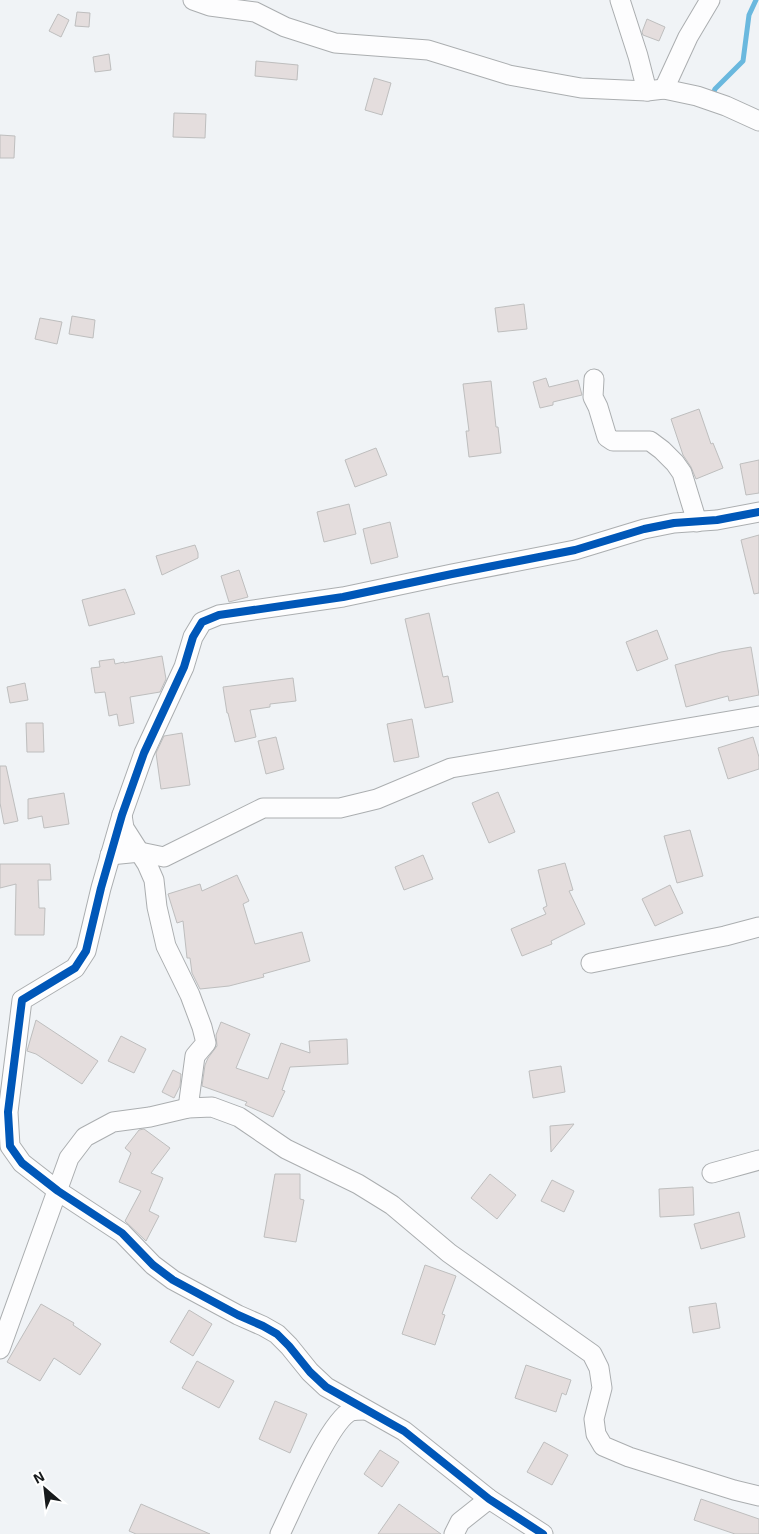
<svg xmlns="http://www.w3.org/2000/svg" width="759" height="1534" font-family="'Exo 2',sans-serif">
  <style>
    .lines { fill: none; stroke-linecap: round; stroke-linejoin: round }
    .stream { stroke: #6ab8de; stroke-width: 5 }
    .building { fill: #e4dddd; stroke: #bebebe }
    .minor-casing { stroke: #abaeb0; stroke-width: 21 }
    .minor { stroke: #fdfdfe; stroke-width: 19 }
    .cycleway-casing { stroke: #fff; stroke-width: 11 }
    .cycleway { stroke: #0057b8; stroke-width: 8 }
  </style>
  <rect width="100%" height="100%" fill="#f0f3f6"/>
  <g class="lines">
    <path class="stream" d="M712,97L715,89L743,61L749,15L756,0"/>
  </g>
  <g class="building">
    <path d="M77,12L90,13L89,27L75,26Z"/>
    <path d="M58,14L69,20L61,37L49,31Z"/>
    <path d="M647,19L665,27L659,41L643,35L642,32Z"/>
    <path d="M109,54L111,70L95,72L93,57Z"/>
    <path d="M256,61L298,65L297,80L255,76Z"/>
    <path d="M374,78L391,83L382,115L365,110Z"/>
    <path d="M174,113L206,114L205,138L173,137Z"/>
    <path d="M0,135L15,136L14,158H0Z"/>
    <path d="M524,304L527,329L498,332L495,308Z"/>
    <path d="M72,316L95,320L93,338L69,334Z"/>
    <path d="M40,318L62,322L57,344L35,339Z"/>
    <path d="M546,378L549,387L578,380L582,395L553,402V405L540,408L533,382Z"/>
    <path d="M491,381L496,427H498L501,453L469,457L466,431H469L463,384Z"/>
    <path d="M699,409L711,444L713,443L723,468L696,479L691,467L683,455L671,419Z"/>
    <path d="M376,448L387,475L355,487L345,460Z"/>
    <path d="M759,460V493L746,495L740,464Z"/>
    <path d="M349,504L356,534L324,542L317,512Z"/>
    <path d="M390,522L398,557L371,564L363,529Z"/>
    <path d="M759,535V593L754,594L741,540Z"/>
    <path d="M195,545L198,553V558L162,575L156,556Z"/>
    <path d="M239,570L248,597L229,602L221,576Z"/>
    <path d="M125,589L135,614L89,626L82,600Z"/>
    <path d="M429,613L443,677L448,676L453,702L425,708L405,619Z"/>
    <path d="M657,630L668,659L637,671L626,642Z"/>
    <path d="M751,647L759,695L729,701L728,696L686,707L675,665L721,652Z"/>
    <path d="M162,656L166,679L160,692L130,697L134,723L119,726L117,714L109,716L105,692L95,693L91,668L100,667L99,661L114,659L115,664L124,662V663Z"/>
    <path d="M293,678L296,701L270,704V707L250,710L256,737L235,742L228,713H227L223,687Z"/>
    <path d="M25,683L28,700L10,703L7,687Z"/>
    <path d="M412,719L419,757L394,762L387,724Z"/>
    <path d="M26,723H43L44,752H27Z"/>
    <path d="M182,733L190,785L161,789L156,753L164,736Z"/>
    <path d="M276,737L284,769L266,774L258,741Z"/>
    <path d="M753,737L759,757V769L728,779L718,748Z"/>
    <path d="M0,766H6L18,821L4,824L0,803Z"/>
    <path d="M498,792L515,832L489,843L472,803Z"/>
    <path d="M64,793L69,824L44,828L42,816L28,819V799Z"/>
    <path d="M690,830L703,876L677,883L664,836Z"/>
    <path d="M423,855L433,879L404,890L395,867Z"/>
    <path d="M565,863L573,890L569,891L585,924L551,941L552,944L522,956L511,929L546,914L543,908L547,906L538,870Z"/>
    <path d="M0,864H50L51,880H38L39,908H45L44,935H15L16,884L0,888Z"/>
    <path d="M237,875L249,901L243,904L255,944L302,932L310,961L263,974L264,977L229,986L200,989L192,973L190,958H187L183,921L177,923L168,894L200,884L202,891Z"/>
    <path d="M670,885L683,913L655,926L642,899Z"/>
    <path d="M36,1020L98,1061L82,1084L36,1054L27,1051Z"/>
    <path d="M221,1022L250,1034L236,1068L268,1079L281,1043L310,1053L309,1041L347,1039L348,1064L290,1067L282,1090L285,1091L273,1117L245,1105L247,1102L202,1086L205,1065L208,1058L217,1046L216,1035Z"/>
    <path d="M121,1036L146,1049L134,1073L108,1061Z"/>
    <path d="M561,1066L565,1092L533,1098L529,1071Z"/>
    <path d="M173,1070L181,1074L180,1086L174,1098L162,1092Z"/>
    <path d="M574,1124L551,1152L550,1126Z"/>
    <path d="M144,1129L170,1148L151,1173L163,1178L149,1211L159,1216L146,1241L125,1221L141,1191L119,1182L131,1153L125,1148L139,1130Z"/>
    <path d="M275,1174H300V1199L304,1200L296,1242L264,1237Z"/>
    <path d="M490,1174L516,1195L497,1219L471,1198Z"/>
    <path d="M552,1180L574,1191L564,1212L541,1201Z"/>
    <path d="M693,1187L694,1215L660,1217L659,1189Z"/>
    <path d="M739,1212L745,1237L701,1249L694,1224Z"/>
    <path d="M425,1265L456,1276L442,1314L445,1315L435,1345L402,1334Z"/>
    <path d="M716,1303L720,1328L693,1333L689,1307Z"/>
    <path d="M41,1304L74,1323L73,1325L101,1344L80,1375L54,1358L40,1381L7,1362Z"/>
    <path d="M189,1310L212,1324L193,1356L170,1342Z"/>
    <path d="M197,1361L234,1381L219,1408L182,1388Z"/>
    <path d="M526,1365L571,1380L566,1395L562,1393L556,1412L515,1398Z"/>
    <path d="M275,1401L307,1414L290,1453L259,1439Z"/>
    <path d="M544,1442L568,1455L552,1485L527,1472Z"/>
    <path d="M380,1450L399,1462L382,1487L364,1474Z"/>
    <path d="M701,1499L759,1519V1534H735L694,1520Z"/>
    <path d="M141,1504L210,1534H136L129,1531Z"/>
    <path d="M399,1504L441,1534H378Z"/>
  </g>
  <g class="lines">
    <defs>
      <g id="minor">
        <path d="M193,0L210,6L255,12L285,27L335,43L428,50L509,75L581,88L647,91L664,89L697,96L726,106L759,121"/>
        <path d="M620,0L638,56L647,91"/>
        <path d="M664,89L688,37L710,0"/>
        <path d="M594,379L593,397L598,407L607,437L613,441H650L662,450L675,463L682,473L697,522"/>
        <path d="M122,815L124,828L147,864L154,880L157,907L166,946L190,995L202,1027L206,1043L195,1056L188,1108"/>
        <path d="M110,855L140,852L164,857L263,808H340L377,799L451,768L759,716"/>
        <path d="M591,963L725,936L759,927"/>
        <path d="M712,1173L759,1160"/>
        <path d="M0,1349L69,1158L85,1137L113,1122L150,1117L188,1108L212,1107L239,1117L286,1149L358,1184L392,1205L449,1253L592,1354L599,1368L602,1388L594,1419L596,1434L603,1446L629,1457L734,1490L759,1496"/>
        <path d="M280,1534C292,1510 329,1421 351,1411C355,1410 362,1410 366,1410"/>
        <path d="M454,1534L460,1522L489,1499"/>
        <path d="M543,1534L489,1499L404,1431L326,1387L310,1372L289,1346L277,1334L263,1326L238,1315L173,1280L153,1265L122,1233L58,1191L22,1163L10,1146L8,1112L22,1000L75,968L86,951L101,888L122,815L144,753L184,667L193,637L202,622L219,615L343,597L452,574L575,550L644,529L674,523L717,520L759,512"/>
      </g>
    </defs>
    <use href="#minor" class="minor-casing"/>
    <use href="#minor" class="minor"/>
    <defs>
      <path id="cycleway" d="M543,1534L489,1499L404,1431L326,1387L310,1372L289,1346L277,1334L263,1326L238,1315L173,1280L153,1265L122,1233L58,1191L22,1163L10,1146L8,1112L22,1000L75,968L86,951L101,888L122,815L144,753L184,667L193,637L202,622L219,615L343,597L452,574L575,550L644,529L674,523L717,520L759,512"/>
    </defs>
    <use href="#cycleway" class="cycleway-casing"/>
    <use href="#cycleway" class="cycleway"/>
  </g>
  <g transform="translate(45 1489) rotate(332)" stroke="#ffffff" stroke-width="4" paint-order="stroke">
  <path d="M0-4L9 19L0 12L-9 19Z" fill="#171a1c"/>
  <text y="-8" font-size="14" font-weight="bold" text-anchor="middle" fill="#171a1c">N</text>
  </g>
</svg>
